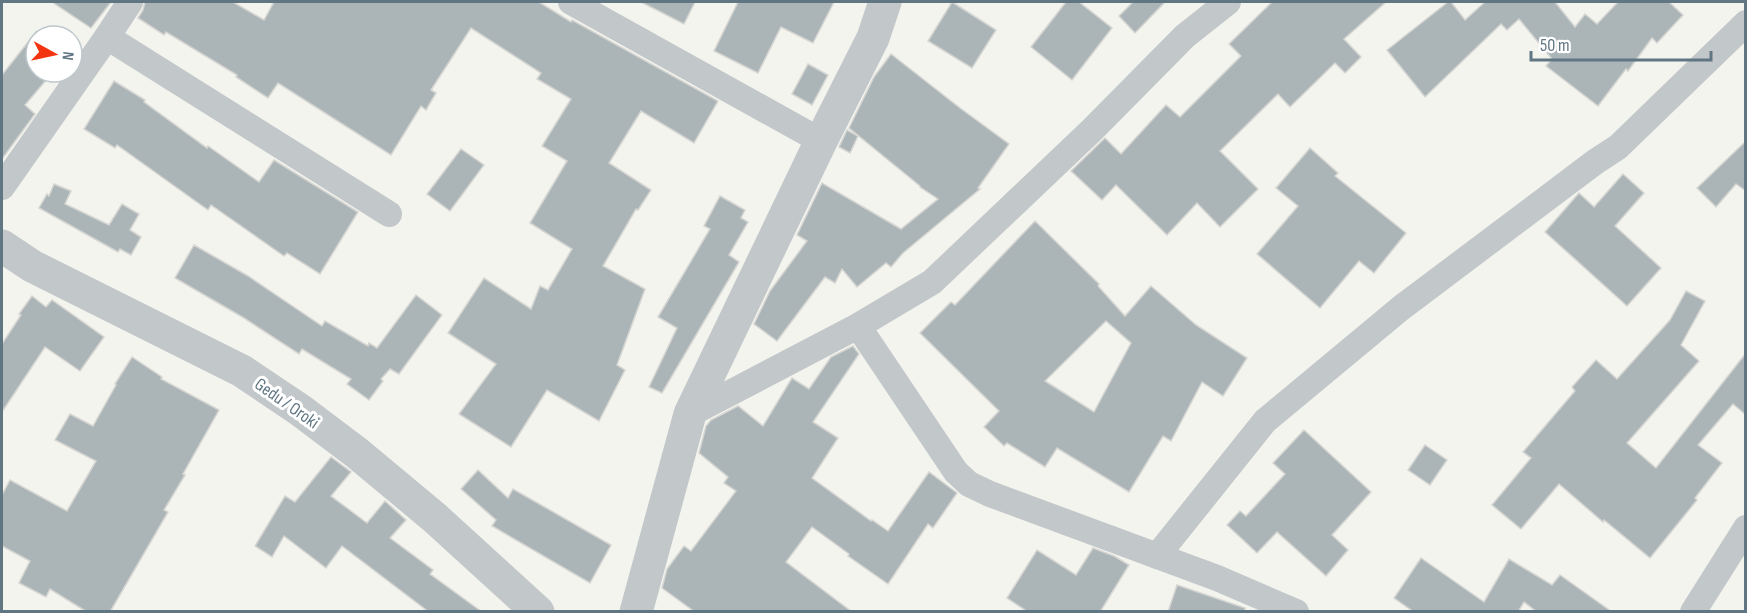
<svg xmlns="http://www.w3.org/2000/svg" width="1747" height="613" font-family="'Sofia Sans Condensed',sans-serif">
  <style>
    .building { fill: #abb5b8; stroke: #d5d5d2; stroke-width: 1.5; fill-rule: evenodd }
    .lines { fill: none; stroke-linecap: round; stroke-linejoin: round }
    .minor { stroke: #c2c7c9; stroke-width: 26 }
    .tertiary { stroke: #c2c7c9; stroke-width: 33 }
    .labels { text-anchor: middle; stroke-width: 6; stroke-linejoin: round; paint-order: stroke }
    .street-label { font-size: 18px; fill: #607683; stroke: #fff }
  </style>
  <rect width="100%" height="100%" fill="#f4f4ef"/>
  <g class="building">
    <path d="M52,2H111L91,28Z"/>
    <path d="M145,2H233L264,20L274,2H539L571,22L572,20L718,101L694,143L641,111L609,163L651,190L638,210L636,209L603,266L645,289L617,365L625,370L599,421L547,390L511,447L459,414L496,364L448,333L484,278L531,309L540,286L548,290L572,249L530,223L567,161L542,146L571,99L537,79L541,73L471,28L431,90L436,93L426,110L421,106L391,155L278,83L268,98L236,77L237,75L166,32L164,35L138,18L143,10Z"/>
    <path d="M641,2H695L684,24Z"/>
    <path d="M738,2H834L813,43L781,27L758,73L714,51Z"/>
    <path d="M952,2L996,30L972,68L928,41Z"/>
    <path d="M1066,2H1079L1112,28L1072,80L1031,47Z"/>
    <path d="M1133,2H1165L1135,33L1119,16Z"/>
    <path d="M1272,2H1386L1344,39L1361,57L1345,73L1335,63L1290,107L1278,94L1220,151L1258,189L1220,227L1197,203L1167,235L1116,185L1102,200L1071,171L1105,138L1121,154L1166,105L1180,117L1241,56L1229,44Z"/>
    <path d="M1448,2H1451L1465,20L1485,2H1555L1575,27L1585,14L1597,24L1618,2H1669L1683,15L1657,43L1652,38L1628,71L1626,69L1598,106L1546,66L1552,59L1519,19L1507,30L1501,24L1425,97L1387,50Z"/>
    <path d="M36,32V72H53L25,105L35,114L2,159V75Z"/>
    <path d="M891,54L960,108L1009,144L978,188L980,189L903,253L891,267L886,263L857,287L842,269L835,283L825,277L777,341L754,324L770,291L807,241L797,235L822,183L901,229L938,199L920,187V186L849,128L874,77Z"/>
    <path d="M808,64L828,75L812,105L792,94Z"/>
    <path d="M114,81L145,100L144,102L207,148L208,146L259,182L274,160L358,212L320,274L287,253L284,256L211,205L208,210L117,145L115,148L84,129Z"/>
    <path d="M847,130L858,136L850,153L839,147Z"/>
    <path d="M1746,141V191L1736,184L1716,207L1697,188Z"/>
    <path d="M1310,148L1338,173L1335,176L1406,233L1374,273L1359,261L1320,308L1257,254L1298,206L1276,188Z"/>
    <path d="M461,149L484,165L450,211L427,194Z"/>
    <path d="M1623,174L1644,193L1615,226L1661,268L1627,306L1545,232L1579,193L1594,207Z"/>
    <path d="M54,184L71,191L65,204L109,225L122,204L139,214L130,230L141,237L131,255L120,249L118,252L39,208L47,194L49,196Z"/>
    <path d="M720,196L745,210L741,218L748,222L729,255L739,262L662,393L649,387L677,328L658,317L710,229L704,226Z"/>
    <path d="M1035,221L1099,284L1098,286L1125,316L1151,286L1196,325L1247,358L1223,396L1202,382L1171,441L1163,436L1129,492L1057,448L1045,467L1007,443L1004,446L984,427L999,411L920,333L951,302L955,305ZM1106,321L1131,343L1094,412L1045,381Z"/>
    <path d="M194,245L248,276L322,326L325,321L368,346L369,343L377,348L416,295L442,315L399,374L390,369L381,379L383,381L369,400L347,384L351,379L302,349L299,354L244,318L175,278Z"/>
    <path d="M1686,291L1705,301L1681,345L1699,361L1627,443L1656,468L1746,353V415L1733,404L1698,445L1722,463L1695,498L1697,500L1650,558L1604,520L1603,522L1559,484L1521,529L1492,505L1531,458L1523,452L1575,391L1572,387L1596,360L1617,379L1670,320Z"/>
    <path d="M32,296L46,307L52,300L104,337L80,371L45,347L2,412V344L21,315L19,314Z"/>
    <path d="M853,346L859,354L813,422L838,438L812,478L871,521L872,520L888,531L929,472L957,493L933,528L928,524L888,584L848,556L849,554L812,527L786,562L852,612H695L662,588L667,569L684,546L691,551L736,491L724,483L728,477L699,453L706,426L711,420L738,406L763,426L792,378L809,389L831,357Z"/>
    <path d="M132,357L162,377L161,379L219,410L183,474L185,475L164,510L168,512L110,612H87L50,589L46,597L19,583L30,561L2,546V495L10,480L67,511L96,461L55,440L70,414L93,426L116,385L115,384Z"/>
    <path d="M1304,430L1371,492L1332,535L1348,550L1326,576L1277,532L1257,553L1227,525L1240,511L1246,516L1285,474L1273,463Z"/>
    <path d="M1425,445L1447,460L1430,485L1408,470Z"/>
    <path d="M331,457L351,472L331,496L367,523L385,501L406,520L390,538L433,570L430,574L482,612H429L342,546L326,568L284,536L272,557L255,546L285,496L295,502Z"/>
    <path d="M478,470L508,498L513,489L611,545L590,583L492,526L496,520L461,489Z"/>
    <path d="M1093,548L1114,556L1129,565L1100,612H1028L1007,598L1037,550L1076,575Z"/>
    <path d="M1421,558L1484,602L1509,559L1552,585L1560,575L1612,612H1537L1524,602L1518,612H1414L1394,598Z"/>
    <path d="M1177,585L1245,608V612H1168Z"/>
  </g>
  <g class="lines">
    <g class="minor">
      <path d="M571,2L821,141"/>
      <path d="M107,37L389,214"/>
      <path d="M2,187L107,37L130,2"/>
      <path d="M858,326L956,472L969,484L990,494L1217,578L1296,612"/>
      <path d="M690,414L858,326L932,282L1092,130L1185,36L1228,2"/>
      <path d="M1157,556L1265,421L1401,308L1595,162L1618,147L1746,23"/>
      <path d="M1693,612L1746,528"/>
    </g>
    <g class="tertiary">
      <path d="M2,246L32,266L242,371L300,410L357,453L435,518L538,612"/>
      <path d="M636,612L690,414L821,141L873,38L885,2"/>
    </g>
  </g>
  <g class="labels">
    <g class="street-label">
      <text transform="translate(287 403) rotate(35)" y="6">Gedu / Oroki</text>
    </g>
  </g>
  <rect width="1747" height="613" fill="none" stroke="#607683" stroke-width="6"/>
  <g transform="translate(54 54) rotate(98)"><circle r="28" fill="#ffffff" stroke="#bfc8cd" stroke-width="1.5"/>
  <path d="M0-4.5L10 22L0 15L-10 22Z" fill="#f33410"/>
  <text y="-9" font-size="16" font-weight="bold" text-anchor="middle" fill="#607683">N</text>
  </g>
  <path d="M1531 51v9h180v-9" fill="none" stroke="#607683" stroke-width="3"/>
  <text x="1540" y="51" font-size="18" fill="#607683" stroke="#ffffff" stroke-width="4.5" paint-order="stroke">50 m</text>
</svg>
